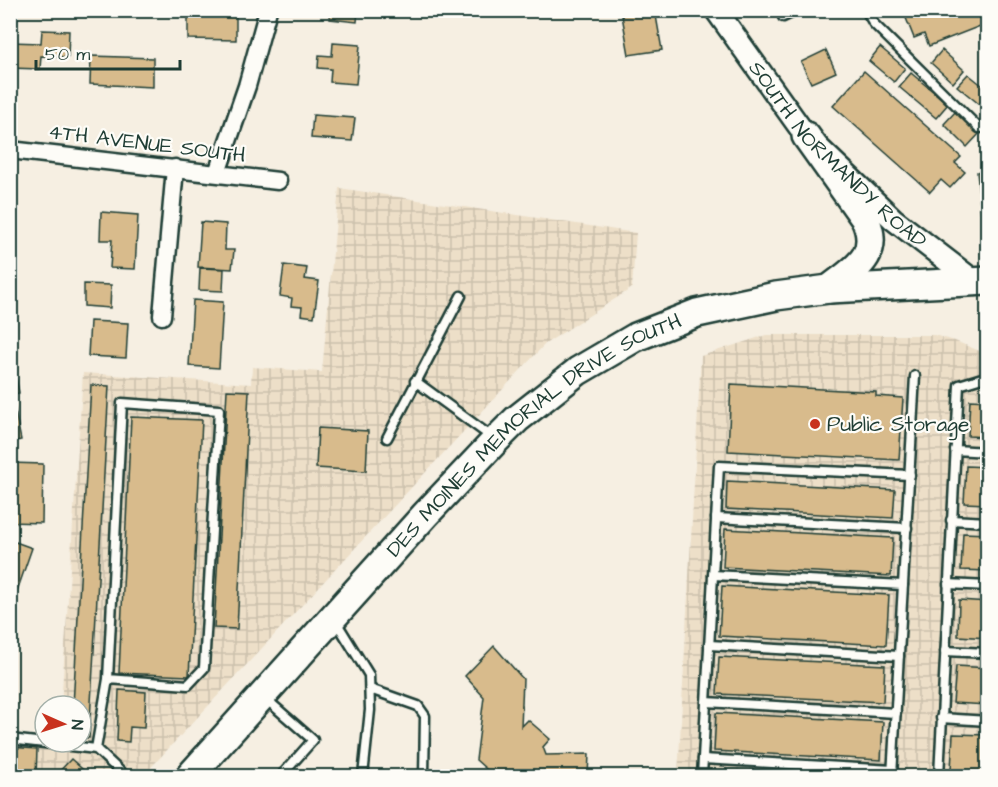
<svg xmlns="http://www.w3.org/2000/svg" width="998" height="787" font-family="'Architects Daughter',sans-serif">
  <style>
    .industrial { fill: url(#industrial-grid) }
    .building { fill: #d8bb8c; stroke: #1f3d34; stroke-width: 1.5 }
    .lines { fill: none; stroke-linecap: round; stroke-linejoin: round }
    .service-casing { stroke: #1f3d34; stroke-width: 13 }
    .minor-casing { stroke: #1f3d34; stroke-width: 21 }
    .tertiary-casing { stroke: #1f3d34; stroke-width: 26 }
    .primary-casing { stroke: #1f3d34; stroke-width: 32 }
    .service { stroke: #fdfcf7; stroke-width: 8 }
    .minor { stroke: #fdfcf7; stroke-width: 16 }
    .tertiary { stroke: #fdfcf7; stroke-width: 21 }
    .primary { stroke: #fdfcf7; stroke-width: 27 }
    .poi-dot { fill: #c8321e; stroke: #fdfcf7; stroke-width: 2 }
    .labels { text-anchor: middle; stroke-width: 4.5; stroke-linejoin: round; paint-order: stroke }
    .street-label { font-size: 21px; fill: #1f3d34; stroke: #fdfcf7 }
    .poi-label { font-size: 21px; fill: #1f3d34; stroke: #fdfcf7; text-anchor: start }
  </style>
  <defs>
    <pattern id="industrial-grid" width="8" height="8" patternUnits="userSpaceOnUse" patternTransform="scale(1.5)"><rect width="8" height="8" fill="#eddfc8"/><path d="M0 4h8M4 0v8" fill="none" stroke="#cbc0ac"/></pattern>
  </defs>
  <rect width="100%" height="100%" fill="#f6efe2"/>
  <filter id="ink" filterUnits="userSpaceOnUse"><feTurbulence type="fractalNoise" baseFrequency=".0167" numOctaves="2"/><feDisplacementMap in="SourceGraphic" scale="12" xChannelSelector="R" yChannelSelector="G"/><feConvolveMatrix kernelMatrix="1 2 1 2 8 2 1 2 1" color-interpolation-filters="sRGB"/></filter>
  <g filter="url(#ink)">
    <g class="industrial">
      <path d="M339,188L636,233L632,288L545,344L143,776H11V736L45,742H81V706H61L83,373L251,384L252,367L322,372Z"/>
      <path d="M766,335H934L955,341L987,354V776H678L701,356Z"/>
    </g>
    <g class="building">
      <path d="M330,10H358L357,22L330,19Z"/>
      <path d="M621,10H655L662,50L629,55Z"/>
      <path d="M909,10H988V23L929,46L924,34L914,38L904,13Z"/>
      <path d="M188,15H236V40L188,39Z"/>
      <path d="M42,30L69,31L68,57L41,56L40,69L10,68V42L41,43Z"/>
      <path d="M333,43L360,45L356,84L330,82L331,69L318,68L319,55L332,56Z"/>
      <path d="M880,47L905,68L894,82L869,61Z"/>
      <path d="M826,50L836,72L811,83L801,62Z"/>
      <path d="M942,50L964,70L953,83L931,63Z"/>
      <path d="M91,56L153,58V87L90,84Z"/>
      <path d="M864,71L961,157L955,163L965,172L950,188L941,180L930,192L833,106Z"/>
      <path d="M911,73L948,104L936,118L899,87Z"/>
      <path d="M968,74L988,90V94L979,104L957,86Z"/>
      <path d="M956,111L980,133L967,147L944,124Z"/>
      <path d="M313,115L355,118L352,141L311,138Z"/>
      <path d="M988,171V215L981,216L977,172Z"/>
      <path d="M101,212L138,215L135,269L110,268L112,240H100Z"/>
      <path d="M201,222L226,224L225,250H234L232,269L198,267Z"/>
      <path d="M284,265L307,268L305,279L319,281L314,317L301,315L302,307L291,306L292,298L280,296Z"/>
      <path d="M200,268L224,269L223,291L199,290Z"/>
      <path d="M84,284L111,285L110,308L84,306Z"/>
      <path d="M193,300L223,302L219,368L189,366Z"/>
      <path d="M90,321L128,323L126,358L88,356Z"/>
      <path d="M10,345L19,393L10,395Z"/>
      <path d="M731,384L876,392V396L903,398L899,460L728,451Z"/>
      <path d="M91,385L109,386L89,738H81V706H73Z"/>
      <path d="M227,390L249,391L237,629L214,628Z"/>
      <path d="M970,400L988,401V437L968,436Z"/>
      <path d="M10,401H13L21,440L13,442L16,456L10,457Z"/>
      <path d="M131,417L202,420L189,676L119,673Z"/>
      <path d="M318,428L368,431L366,471L316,468Z"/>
      <path d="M10,463L43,464L42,523L10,522Z"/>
      <path d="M966,466L988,467V504L964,503Z"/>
      <path d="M727,481L895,490L893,518L726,509Z"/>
      <path d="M725,529L893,538L891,576L723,567Z"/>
      <path d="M963,533L988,534V571L961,570Z"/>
      <path d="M10,540L32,548L17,591L10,589Z"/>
      <path d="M722,586L889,595L886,645L719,636Z"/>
      <path d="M959,600L988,602V638L958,636Z"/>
      <path d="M494,646L523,679L521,727L528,720L550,739L543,747L546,755L589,754L588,776H494L476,760L484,697L465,676Z"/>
      <path d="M719,657L885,665L883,702L717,694Z"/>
      <path d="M956,666L988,668V705L953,703Z"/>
      <path d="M119,690L146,692L144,728L130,727L129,742L117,741Z"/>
      <path d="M716,713L883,722L881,760L714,751Z"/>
      <path d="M953,734L988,735V772L951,770Z"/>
      <path d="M10,747L37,749L36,776H10Z"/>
      <path d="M71,759L90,776H55Z"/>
      <path d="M713,771L824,776H712Z"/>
    </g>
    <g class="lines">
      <defs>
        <g id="service">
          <path d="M866,10L874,24L979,128L988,127"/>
          <path d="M783,17L798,10"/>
          <path d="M415,381L493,438"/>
          <path d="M387,438L461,296"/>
          <path d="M955,450L988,452"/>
          <path d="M716,518L907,528"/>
          <path d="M951,520L988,522"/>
          <path d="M713,575L903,585"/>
          <path d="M948,584L988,586"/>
          <path d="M335,620L369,675L370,710L363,776"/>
          <path d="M709,645L899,656"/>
          <path d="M945,651L988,653"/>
          <path d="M370,689L418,706L425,716L424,776"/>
          <path d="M266,699L313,740L281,776"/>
          <path d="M706,702L896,713"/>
          <path d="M941,718L988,721"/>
          <path d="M10,739L96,749L125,776"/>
          <path d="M96,749L108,679L122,403L219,410L204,668L188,685L108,679"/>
          <path d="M703,759L893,770"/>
          <path d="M702,776L719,466L910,475"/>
          <path d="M892,776L915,376"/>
          <path d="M939,776L959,385L982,378L988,379"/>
        </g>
        <g id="minor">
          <path d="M10,150L278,181"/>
          <path d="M217,173L247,86L268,10"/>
          <path d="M162,316L175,168"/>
        </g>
        <g id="tertiary">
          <path id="s1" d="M716,10L806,136L893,219L975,282"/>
        </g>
        <g id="primary">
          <path d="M806,136L865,219C882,256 854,269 829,289"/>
          <path id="s2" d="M190,776L425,515L496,440L517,419L578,371L636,337L697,313L776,296L829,289L988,281"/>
        </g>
      </defs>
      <use href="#service" class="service-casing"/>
      <use href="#minor" class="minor-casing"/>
      <use href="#tertiary" class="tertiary-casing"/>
      <use href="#primary" class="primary-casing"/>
      <use href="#service" class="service"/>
      <use href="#minor" class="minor"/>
      <use href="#tertiary" class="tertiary"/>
      <use href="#primary" class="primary"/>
    </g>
  </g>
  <circle class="poi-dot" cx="815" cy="424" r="6"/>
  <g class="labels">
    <g class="street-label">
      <text transform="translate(147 143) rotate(7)" y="7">4TH AVENUE SOUTH</text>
      <text dy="7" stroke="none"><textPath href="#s1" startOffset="190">SOUTH NORMANDY ROAD</textPath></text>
      <text dy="7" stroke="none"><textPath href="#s2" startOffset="488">DES MOINES MEMORIAL DRIVE SOUTH</textPath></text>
    </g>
    <g class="poi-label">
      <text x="827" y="431">Public Storage</text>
    </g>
  </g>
  <rect width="998" height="787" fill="none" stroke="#fdfcf7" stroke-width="36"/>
  <rect x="18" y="18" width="962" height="751" fill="none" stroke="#1f3d34" stroke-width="2" filter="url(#ink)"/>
  <g transform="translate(63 724) rotate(93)"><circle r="28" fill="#fdfcf7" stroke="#a4b0a9" stroke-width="1.5"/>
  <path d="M0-4.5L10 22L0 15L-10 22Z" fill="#c8321e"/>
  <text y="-9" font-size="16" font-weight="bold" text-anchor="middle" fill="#1f3d34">N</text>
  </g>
  <path d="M36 60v9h144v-9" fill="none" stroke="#1f3d34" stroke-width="3"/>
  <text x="45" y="60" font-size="18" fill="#1f3d34" stroke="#fdfcf7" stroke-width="4.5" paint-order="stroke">50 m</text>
</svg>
